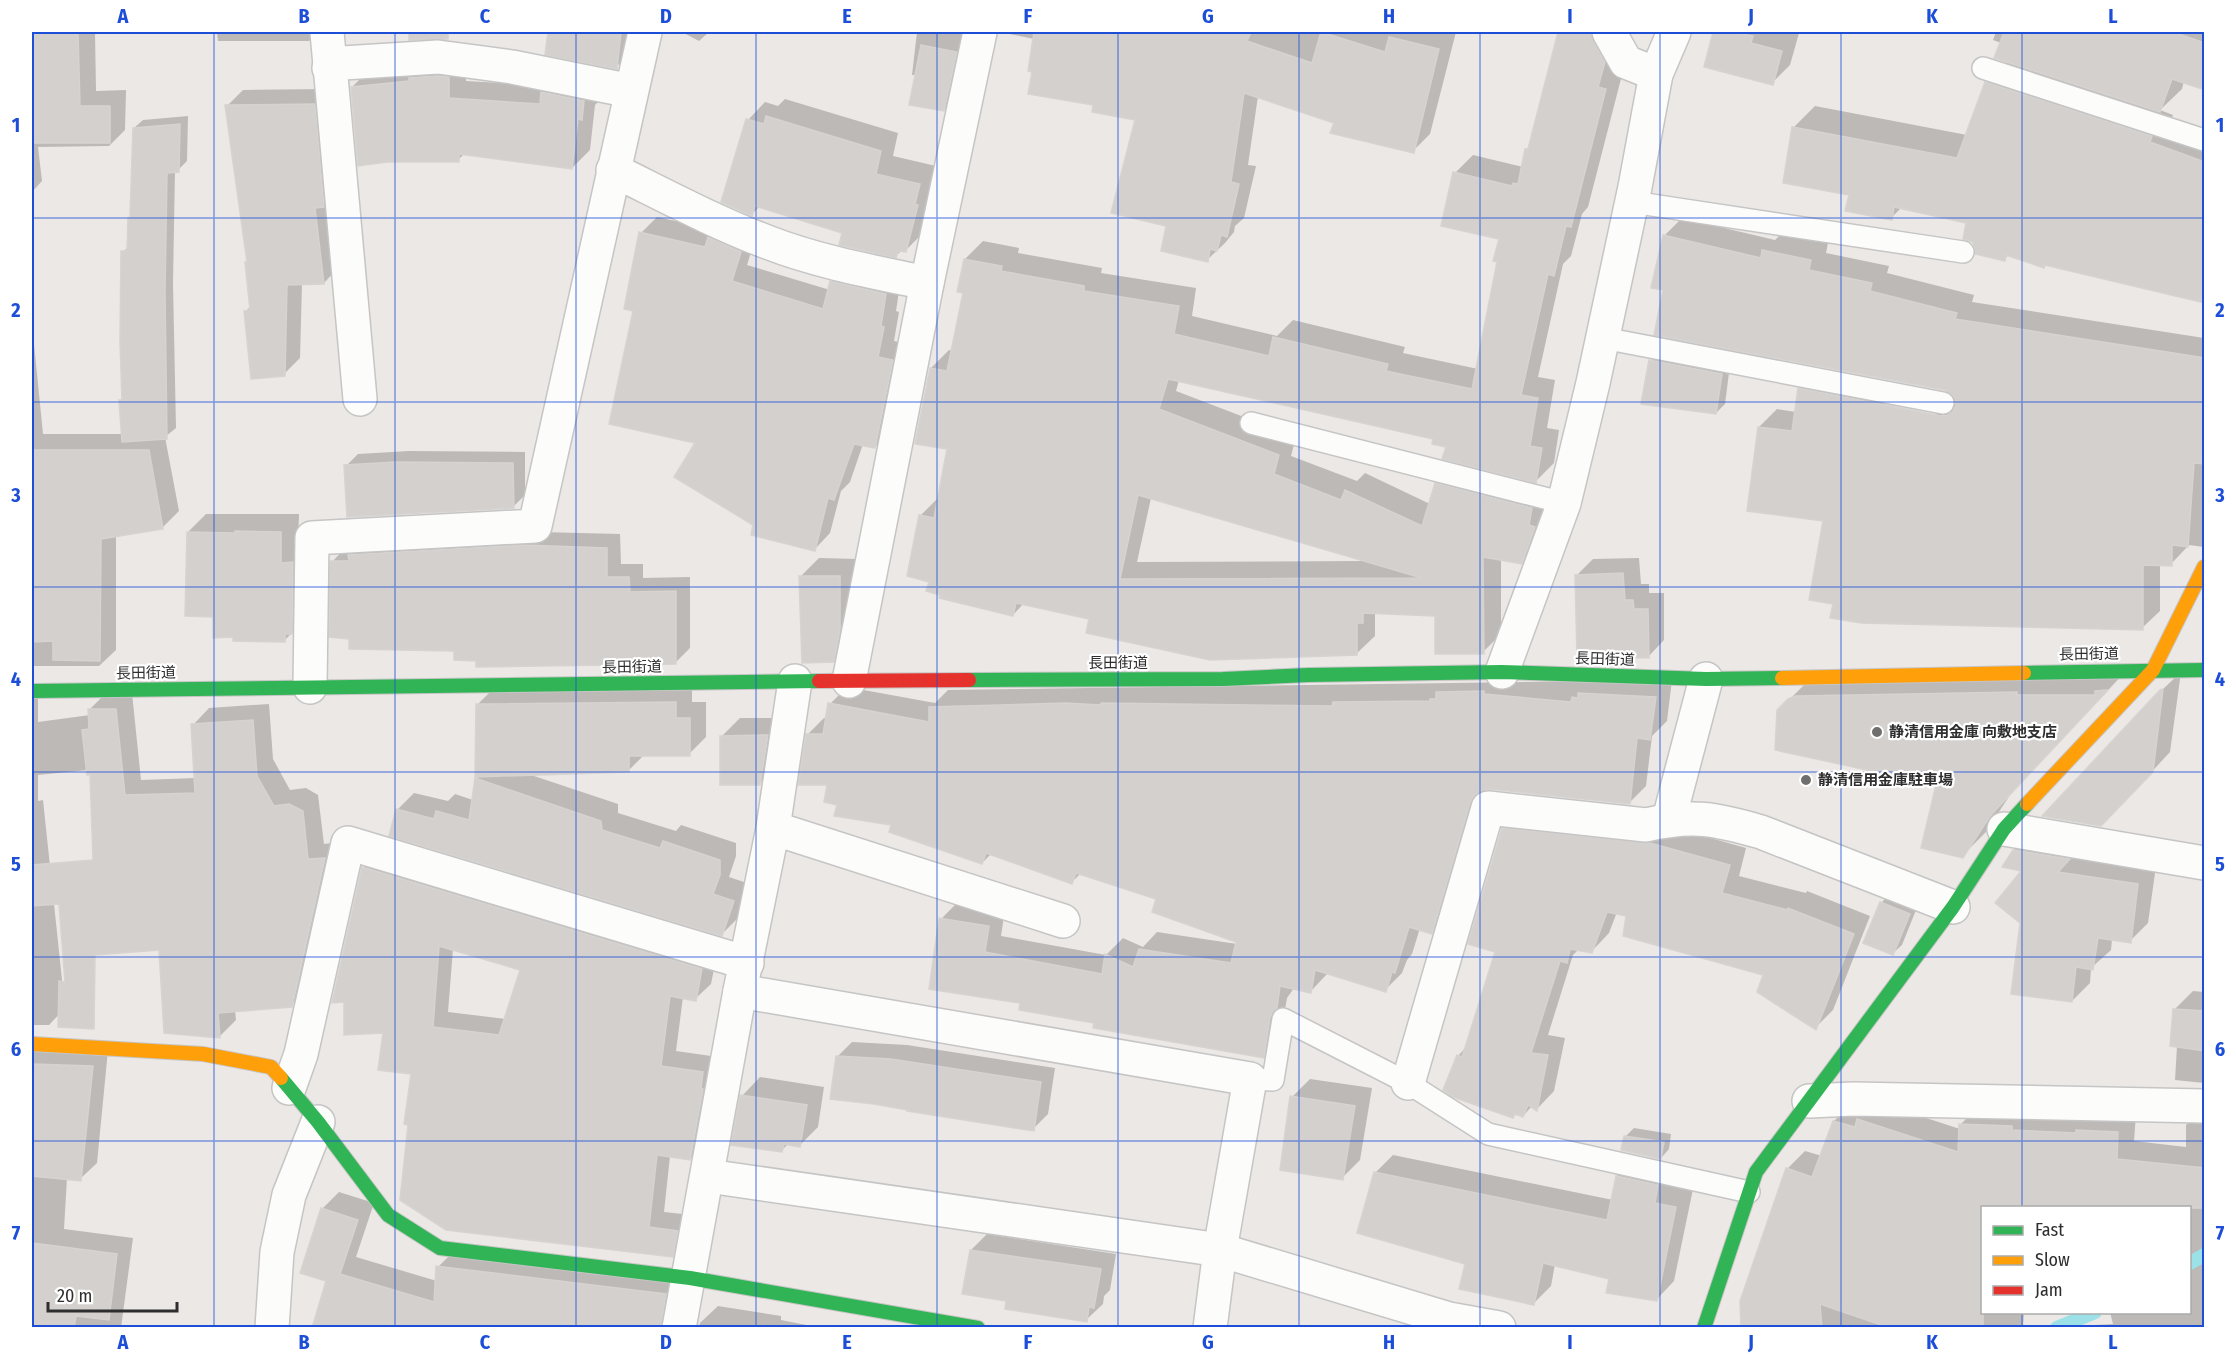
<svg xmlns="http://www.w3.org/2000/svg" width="2236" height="1359" font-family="'Fira Sans Condensed','Noto Sans JP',sans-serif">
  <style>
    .shadow { fill: #0003; fill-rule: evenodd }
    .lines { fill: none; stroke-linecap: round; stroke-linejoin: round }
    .stream { stroke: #9de1e8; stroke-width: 14 }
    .building { fill: #d3d0ce; stroke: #d6d3d1; stroke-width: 1.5; fill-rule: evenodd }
    .lane-casing { stroke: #c6c5c5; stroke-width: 24 }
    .street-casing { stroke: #c6c5c5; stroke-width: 36 }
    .fast-casing { stroke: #c6c5c5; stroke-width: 16 }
    .slow-casing { stroke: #c6c5c5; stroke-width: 16 }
    .jam-casing { stroke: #c6c5c5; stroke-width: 16 }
    .lane { stroke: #fcfcfb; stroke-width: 21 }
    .street { stroke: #fcfcfb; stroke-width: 33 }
    .fast { stroke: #30b455; stroke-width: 14 }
    .slow { stroke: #ff9f0a; stroke-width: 14 }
    .jam { stroke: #e5322d; stroke-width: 14 }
    .grid { fill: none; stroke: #1d4ed8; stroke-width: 1.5; stroke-opacity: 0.55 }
    .poi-dot { fill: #706f6e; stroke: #fff; stroke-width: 2 }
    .labels { text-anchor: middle; stroke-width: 4.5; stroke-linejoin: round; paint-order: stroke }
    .street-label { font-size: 15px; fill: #2e2e2e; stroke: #fff }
    .poi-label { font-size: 15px; font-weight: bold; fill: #2e2e2e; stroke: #fff; text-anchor: start }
    .neatline { fill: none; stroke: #1d4ed8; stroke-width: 2 }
    .grid-label { font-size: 20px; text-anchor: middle; font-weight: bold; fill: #1d4ed8 }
  </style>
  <rect width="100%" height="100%" fill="#ebe8e5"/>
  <g class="shadow">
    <path d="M32,32H95L96,91L126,90L125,130L109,146L38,147L42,181L32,192Z"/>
    <path d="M217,32H318L309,41H218Z"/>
    <path d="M572,32H635L633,51L616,67L573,59Z"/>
    <path d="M682,32H709L699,41Z"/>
    <path d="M917,32H974L961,92L944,110L916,75H912Z"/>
    <path d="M1000,32H1456L1430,134L1413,151L1258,96L1248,165L1256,166L1244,218L1235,226L1234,232L1225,243L1207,260L1168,225L1137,119L1095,104L1033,71L1034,39Z"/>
    <path d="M1560,32H1616L1623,71L1588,207L1582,214L1571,256L1563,264L1538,377L1555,380L1547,428L1559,430L1554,463L1536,481L1448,446L1435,438L1179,380L1176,391L1296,437L1291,456L1357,481L1365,473L1430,504L1436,484L1454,466L1549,490L1539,544L1521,562L1501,559V634L1483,652L1436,615L1375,612V636L1356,654L1090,618L1024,603L1013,615L941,594L930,581L920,516L938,498L948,448L931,368L949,350L953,351L965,292V259L983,241L1019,248L1018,253L1102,268L1101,273L1196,288L1192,316L1277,336L1293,320L1405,347L1403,353L1478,369L1499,261L1501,238L1455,173L1473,155L1523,167L1526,150L1531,145ZM1151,498L1365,561L1137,562Z"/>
    <path d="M1715,32H1792L1799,33L1790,65L1772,83L1706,66Z"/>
    <path d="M1996,32H2204V88L2184,81L2182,89L2160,110L2173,115L2171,120L2204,133V239L2009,254L2005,259L1968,222L1902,207L1891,218L1851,193L1793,128L1815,106L1967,135L1986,83L2008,61L2001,43L1993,40Z"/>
    <path d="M466,60V81L550,86L600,100L595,105L590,150L572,168L465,153L458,160L352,87L370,69Z"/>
    <path d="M330,89L340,266L324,283H302L300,358L284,374L246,311L251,306L248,261L227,106L243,90Z"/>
    <path d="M785,99L898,133L893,156L936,166L923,233L905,251L902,250L896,256L844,232L760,206L752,214L748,120L765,102L778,106Z"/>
    <path d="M188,116L187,161L178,170H175L173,283L176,428L165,437L179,511L163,527L116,535V650L99,666H32V324L43,434H123L120,401L123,398V252L129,246L132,216L134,128L143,120Z"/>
    <path d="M657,217L717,230L756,236L747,265L830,290L832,282L847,266L901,278L896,311L899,312L894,341L908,344L891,431L875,447L863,444L850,482L841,491L830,533L815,549L755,525L697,442L635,310L641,233Z"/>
    <path d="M1682,218L1775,240L1782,233L1828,243L1826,253L1889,266L1887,273L1974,295L1972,302L2204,338V547L2189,545L2171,564H2160V611L2142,628L1834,603L1825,519L1759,427L1777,409L1796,412L1800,389L1817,371L1887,384L1881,437L1936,415L1955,396L1952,392L1665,289L1664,236Z"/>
    <path d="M1660,352L1730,365L1725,404L1716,413L1651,361Z"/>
    <path d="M409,451L525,452V495L513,507L346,466L358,454Z"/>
    <path d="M206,514H299L298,545L309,615L284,641L235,636L214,615L188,532Z"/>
    <path d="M540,532L620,534L621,564H643V578L690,577V648L675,663L477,659L455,649L351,637L332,562L346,547Z"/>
    <path d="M819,558L858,559L851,643L833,661L801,576Z"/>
    <path d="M1639,558L1641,584H1649V593H1664V640L1648,657L1577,575L1593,559Z"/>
    <path d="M2128,669L2012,792L1985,833L1962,856L1938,783L1778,711L1812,677Z"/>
    <path d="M2181,672L2170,752L2119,807L2161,691Z"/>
    <path d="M1672,680L1667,721L1652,736L1646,786L1629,803L1485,788L1449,915L1432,932L1420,928L1412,954L1407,960L1402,973L1385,990L1328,973L1310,992L1294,988L1287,998L1280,1039L1263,1056L1095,1022L1022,1001L941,919L958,902L1005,909L1001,936L1106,955L1123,938L1143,947L1157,932L1237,944L1238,941L1158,898L1081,873L1072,882L992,853L982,863L893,823L839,804L807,735L824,718H827L830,704L847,687L935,703L948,690Z"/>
    <path d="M32,683L38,690V722L90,715L89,710L106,693H132L141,780L196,778L193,725L209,708L269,704L273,759L290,790L306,788L318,795L324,844L341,842L308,988L292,1005L235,1010L236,1020L220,1036L160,949L92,773L88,770L38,775V801L43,800L65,1008L49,1025H32Z"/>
    <path d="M692,686V702H706V737L689,754H645L629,770L528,774L618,804V813L676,831L681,825L736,843V856L729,877L750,884L739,917L722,934L397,810L414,793L448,801L455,794L473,800L476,779L480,775L477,705L494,688Z"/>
    <path d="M2204,698V761H2203V699Z"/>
    <path d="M740,718H785L778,765L760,783L722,736Z"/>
    <path d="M1521,811L1668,826L1746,848L1739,876L1806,893L1807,891L1870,916L1833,1010L1815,1028L1765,974L1627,915L1617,912L1609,933L1592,951L1579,949L1573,955L1548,1035L1565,1038L1554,1091L1537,1109L1532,1106L1523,1116L1458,1056L1467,1046L1497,951L1503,829Z"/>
    <path d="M2032,832L2156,866L2148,923L2130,941L2112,939L2111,950L2091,968L2090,983L2072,1001L2021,923L2024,870L2014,850Z"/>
    <path d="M379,852L717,954L711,984L695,999L683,997L676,1051L718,1057L706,1143L690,1159L670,1156L664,1212L692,1215L688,1240L672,1255L412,1073L385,1031L363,868ZM453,949L522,969L506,1019L448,1012Z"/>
    <path d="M1890,894L1918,905L1902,945L1893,953L1881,903Z"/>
    <path d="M2204,908V984H2203V909Z"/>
    <path d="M2193,991L2204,992V1083L2175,1080L2177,1046L2175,1009Z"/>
    <path d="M32,1036L108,1050L97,1163L80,1179L67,1178L64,1229L133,1238L121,1328H32Z"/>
    <path d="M852,1042L907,1045L1055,1068L1048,1114L1033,1129L837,1057Z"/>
    <path d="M760,1077L824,1087L818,1127L800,1145L789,1143L782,1150L742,1096Z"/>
    <path d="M1310,1079L1372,1088L1360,1160L1342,1178L1292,1097Z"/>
    <path d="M1877,1102L1960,1129V1125L1979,1106L2136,1114L2134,1141L2186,1147V1125L2204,1107V1328H2039L2113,1324L2110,1312H2190V1208H1982V1312H2024L2023,1328H1742L1787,1169L1805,1151L1822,1156L1834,1121L1852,1103Z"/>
    <path d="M1634,1128L1671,1134L1669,1149L1661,1158L1625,1137Z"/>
    <path d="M1393,1155L1613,1200L1617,1176L1635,1158L1693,1189L1674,1281L1657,1299L1611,1277L1555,1264L1551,1286L1533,1304L1466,1263L1375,1173Z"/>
    <path d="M339,1192L374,1203L356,1257L437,1281L438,1267L455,1250L682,1277L688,1328H314L328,1280L322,1209Z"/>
    <path d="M987,1234L1116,1254L1110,1290L1104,1296L1103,1304L1086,1320L1007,1300L971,1250Z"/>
    <path d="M718,1306L781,1316V1320L822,1328H699L700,1323Z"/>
  </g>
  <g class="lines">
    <g class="stream">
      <path d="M2190,1263L2204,1255"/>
      <path d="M2057,1328L2095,1312"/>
    </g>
  </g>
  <g class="building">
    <path d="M32,32H78L80,106H110V143H33Z"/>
    <path d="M409,32H448V39L409,40Z"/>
    <path d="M548,32H621L617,69L545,55Z"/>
    <path d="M1034,32H1251L1247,41L1312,63L1321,32L1385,52L1389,37L1439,49L1414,153L1330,133L1334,123L1244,93L1231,182L1239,184L1227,237L1221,235L1217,251L1210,249L1208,262L1161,251L1166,226L1111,213L1135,120L1092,112L1093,105L1028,94L1032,72L1028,71Z"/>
    <path d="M1558,32H1580L1591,34L1605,62L1598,87L1606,89L1571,227L1566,226L1554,276L1548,274L1521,395L1538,398L1530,446L1542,448L1536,483L1442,459L1446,447L1432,444L1433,439L1168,379L1159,409L1279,455L1274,474L1341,500L1345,490L1422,526L1435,483L1532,508L1529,525L1535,527L1522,564L1483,557L1484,654H1435V616L1363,613V623H1357V655L1210,660L1086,633L1089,619L1016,603L1013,616L939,598L940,595L926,591L929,582L907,576L919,515L934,518L947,449L915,444L930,368L947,371L963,293L957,292L964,259L1002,266L1001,271L1084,286V291L1179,306L1174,334L1269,356L1273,337L1388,364L1386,371L1472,389L1497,262L1493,261L1499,239L1441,226L1453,172L1512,186L1513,183L1518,184L1525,149H1528ZM1138,495L1422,578L1120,579Z"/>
    <path d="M1713,32H1733L1753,36L1751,43L1782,51L1773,85L1704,67Z"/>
    <path d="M2004,32H2173L2205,43V90L2172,79L2160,112L1994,58Z"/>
    <path d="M921,45L957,52L944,111L909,105Z"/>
    <path d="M437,76L449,77V98L540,104L541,92L584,101L582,120L578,119L572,169L459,154V162H387L358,166L351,87L409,81V78Z"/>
    <path d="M1985,82L2152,136L2150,142L2205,162V303L2045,265L2044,268L2006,255L2005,261L1975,254L1973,242L1963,239L1966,223L1894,207L1892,220L1845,211L1849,195L1783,183L1792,127L1957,158Z"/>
    <path d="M315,104L324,207L315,208L324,284L287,285L285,376L251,379L244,311L250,310L245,262H247L225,105Z"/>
    <path d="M766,116L881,151L876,174L920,184L915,204L918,205L906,252L898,251L896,258L839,245L842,233L755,206L752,216L721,202L746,119L764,124Z"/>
    <path d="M180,124L179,172L167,173L165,292L167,439L122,442L119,400H122L120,342L121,251H127L128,218L130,217L133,128Z"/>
    <path d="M639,232L705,247L708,237L741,252L732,281L823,309L830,281L886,294L881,326L884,327L878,357L893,360L875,448L854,444L834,500L828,498L815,551L751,535L753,525L674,477L695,443L609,424L633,311L624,309Z"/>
    <path d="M1663,235L1761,258L1762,250L1811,260L1809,270L1872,283L1870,291L1957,313L1955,319L2205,358V464L2194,463L2188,547L2172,545V566L2143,565V630L1861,623L1830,618L1833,604L1809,600L1823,521L1747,511L1758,427L1792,431L1798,388L1941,416L1948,415L1953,411L1956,405L1955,398L1945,390L1654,335L1663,290L1651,288Z"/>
    <path d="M1649,360L1722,374L1716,414L1641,404Z"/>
    <path d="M32,450H149L163,529L101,539L100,661L53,660V641L32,642Z"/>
    <path d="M396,462L513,463L514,508L347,517L344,465Z"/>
    <path d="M235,531L281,532V563L293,562L292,634H285V642L233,641V637L213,638V617L185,616L187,532L235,533Z"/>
    <path d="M524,545L607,548V577H629L630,592L676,591V664L476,667V661L454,660V651L349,649V639L329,637L330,561H349L348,555Z"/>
    <path d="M1623,573L1625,600H1633L1634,609H1648L1649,658L1577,656L1575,575Z"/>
    <path d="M799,576H840V630L834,662L802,663Z"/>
    <path d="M2163,689L2153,772L2101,826L2042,816L2160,690Z"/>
    <path d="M2108,690L1990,816L1963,858L1921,848L1936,785L1775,750L1777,710L1788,699L1796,696L2017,692V695H2095V691Z"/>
    <path d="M1484,691V694L1571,702L1572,697L1578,698V693L1656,697L1650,740L1637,738L1630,804L1490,789L1482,790L1475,795L1470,803L1432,934L1409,927L1395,973L1392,972L1386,992L1315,970L1311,993L1280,986L1277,1008L1270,1017L1264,1058L1093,1028L1094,1023L1019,1010L1020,1003L929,989L939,918L989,926L985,952L1102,974L1105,954L1133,967L1139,949L1231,963L1236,942L1152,912L1156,899L1076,873L1072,884L986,853L982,864L889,832L891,825L834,816L837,805L824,802L827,785H798L806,734H823L828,703L929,722V707L1066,703L1101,705V703L1332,706L1333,702L1430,701V699H1436V692Z"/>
    <path d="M676,702V718H690V756H629V772L475,777L476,704Z"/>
    <path d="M88,709H116L125,795L195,793L191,724L253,720L257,776L274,806L289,804L303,811L308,859L325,858L292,1007L218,1013L220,1038L164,1033L159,950L95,955L94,1029L58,1027L59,981L65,982L59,904L32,906V865L93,860L90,774L87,775L82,730L89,729Z"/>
    <path d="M768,735L760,785H720V736Z"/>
    <path d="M475,778L601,821L602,830L660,848L663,841L720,860V875L713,894L734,901L722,936L389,836L396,809L434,819L436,811L469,820Z"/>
    <path d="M1502,828L1650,843L1730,865L1722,893L1788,910V908L1854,934L1816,1030L1757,992L1763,975L1623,936L1626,916L1607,912L1592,953L1570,949L1567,963L1560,961L1531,1053L1548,1055L1537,1111L1528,1105L1523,1117L1515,1114L1513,1118L1453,1097L1443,1090L1457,1055L1462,1057L1495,952L1468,944Z"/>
    <path d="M2013,850L2070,859L2058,872L2138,884L2131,943L2098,938L2093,970L2076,967L2072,1002L2011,994L2020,923L1995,903L2021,871L2002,867Z"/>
    <path d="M362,867L702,969L696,1001L670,996L661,1066L703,1072L701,1089H703L690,1160L657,1155L649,1227L678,1231L673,1257L446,1230L400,1200L408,1125L404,1124L411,1074L378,1070L383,1033L344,1035V1002L332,1003ZM439,946L520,970L499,1035L433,1027Z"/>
    <path d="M1880,902L1910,914L1893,955L1863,943Z"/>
    <path d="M2173,1009L2205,1011V1051L2170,1046Z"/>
    <path d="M836,1056L891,1059L1041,1082L1034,1131L907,1111L908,1110L874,1104L830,1099Z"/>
    <path d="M32,1064L93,1066L81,1181L32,1176Z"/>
    <path d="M740,1095L807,1105L800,1147L784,1144L782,1152L731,1145Z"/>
    <path d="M1290,1096L1355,1106L1343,1180L1280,1170Z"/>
    <path d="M1857,1119L1958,1152L1959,1124L2012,1126V1130L2076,1133V1130L2118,1132L2117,1159L2205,1168V1208H1983V1328H1890L1820,1304L1822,1328H1741L1740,1301L1786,1168L1812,1177L1833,1121L1855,1127Z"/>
    <path d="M1624,1136L1664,1142L1661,1159L1621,1150Z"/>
    <path d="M1374,1172L1607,1220L1616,1176L1658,1185L1655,1203L1676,1207L1657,1301L1606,1293L1609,1279L1543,1263L1534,1305L1459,1289L1465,1264L1357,1233Z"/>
    <path d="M321,1208L358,1220L340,1274L434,1302L436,1266L666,1294L661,1328H312L326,1281L300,1273Z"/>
    <path d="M32,1243L117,1254L109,1320L76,1316L74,1328H32Z"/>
    <path d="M970,1250L1101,1269L1094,1308L1089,1307L1087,1322L1005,1309L1006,1301L962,1294Z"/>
  </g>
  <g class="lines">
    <defs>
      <g id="lane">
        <path d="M1983,68L2204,140"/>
        <path d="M1632,202L1963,252"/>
        <path d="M1603,338L1943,403"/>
        <path d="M1251,423L1564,503"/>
        <path d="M1250,1079L1273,1080L1283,1019L1408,1083L1488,1134L1749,1192"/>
      </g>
      <g id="street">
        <path d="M327,32L360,399"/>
        <path d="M1609,32L1626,62L1656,74"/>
        <path d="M329,68L343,63L438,57L512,67L631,91"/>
        <path d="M613,170C664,195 714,222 767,242C818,262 874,272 927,283"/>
        <path d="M1502,672L1564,503L1593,383L1635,187L1656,74L1674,32"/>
        <path d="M849,681L927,283L980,32"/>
        <path d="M310,687L312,538L535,526L645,32"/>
        <path d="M1669,819L1706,679"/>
        <path d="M773,828L1063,921"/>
        <path d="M2004,829L2204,863"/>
        <path d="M740,991L1250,1079L1220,1250L1210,1328"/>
        <path d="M1408,1083L1488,808L1646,825C1693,814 1716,819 1761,832L1953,907"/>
        <path d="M289,1088L301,1054L348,843L747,963"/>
        <path d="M1809,1101L1853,1099L2204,1106"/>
        <path d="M708,1176L1220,1250L1449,1319L1499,1328"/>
        <path d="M272,1328L277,1252L289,1195L318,1122"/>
        <path d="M679,1328L740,991L773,828L795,681"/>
      </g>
      <g id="fast">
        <path d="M2024,673L2204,670"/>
        <path d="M969,680L1223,679L1308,675L1502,672L1706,679L1782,678"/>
        <path d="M32,691L819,681"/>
        <path d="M281,1078L318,1122L388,1215L440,1248L690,1278L978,1328"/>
        <path d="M1704,1328L1756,1172L1953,907L2004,829L2027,804"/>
      </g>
      <g id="slow">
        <path d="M1782,678L2024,673"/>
        <path d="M2027,804L2153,670L2204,567"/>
        <path d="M32,1044L203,1054L271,1067L281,1078"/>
      </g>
      <path id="jam" d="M819,681L969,680"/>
    </defs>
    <use href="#lane" class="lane-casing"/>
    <use href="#street" class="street-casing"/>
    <use href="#fast" class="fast-casing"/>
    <use href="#slow" class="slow-casing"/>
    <use href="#jam" class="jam-casing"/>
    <use href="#lane" class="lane"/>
    <use href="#street" class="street"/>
    <use href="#fast" class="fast"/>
    <use href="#slow" class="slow"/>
    <use href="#jam" class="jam"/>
  </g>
  <path class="grid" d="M214,32V1328M395,32V1328M576,32V1328M756,32V1328M937,32V1328M1118,32V1328M1299,32V1328M1480,32V1328M1660,32V1328M1841,32V1328M2022,32V1208M32,218H2204M32,402H2204M32,587H2204M32,772H2204M32,957H2204M32,1141H2204M2022,1312V1328"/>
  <g class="poi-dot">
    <circle cx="1877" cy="732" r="6"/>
    <circle cx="1806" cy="780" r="6"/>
  </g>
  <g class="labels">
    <g class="street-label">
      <text transform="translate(2089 654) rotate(-1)" y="5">長田街道</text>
      <text transform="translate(1605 659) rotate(2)" y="5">長田街道</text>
      <text x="1118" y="668">長田街道</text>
      <text transform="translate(632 667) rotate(-1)" y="5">長田街道</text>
      <text transform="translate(146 673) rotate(-1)" y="5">長田街道</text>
    </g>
    <g class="poi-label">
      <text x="1889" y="737">静清信用金庫 向敷地支店</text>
      <text x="1818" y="785">静清信用金庫駐車場</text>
    </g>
  </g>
  <rect width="2236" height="1359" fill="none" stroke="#ffffff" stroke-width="66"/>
  <rect x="1981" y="1206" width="210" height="108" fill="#ffffff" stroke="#ababab" stroke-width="1.5"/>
  <rect x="1993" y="1226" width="30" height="9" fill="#30b455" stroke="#ababab" stroke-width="1.5"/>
  <text x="2035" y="1236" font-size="18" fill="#2e2e2e">Fast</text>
  <rect x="1993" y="1256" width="30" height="9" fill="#ff9f0a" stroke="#ababab" stroke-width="1.5"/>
  <text x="2035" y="1266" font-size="18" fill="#2e2e2e">Slow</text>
  <rect x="1993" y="1286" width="30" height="9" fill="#e5322d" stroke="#ababab" stroke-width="1.5"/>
  <text x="2035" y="1296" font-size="18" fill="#2e2e2e">Jam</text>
  <path d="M48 1302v9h129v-9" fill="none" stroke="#2e2e2e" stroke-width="3"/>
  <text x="57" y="1302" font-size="18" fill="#2e2e2e" stroke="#ffffff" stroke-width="4.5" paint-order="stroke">20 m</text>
  <rect x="33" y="33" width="2170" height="1293" class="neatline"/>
  <g class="grid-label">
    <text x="123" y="23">A</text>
    <text x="304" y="23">B</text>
    <text x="485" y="23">C</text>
    <text x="666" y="23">D</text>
    <text x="847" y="23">E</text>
    <text x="1028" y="23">F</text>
    <text x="1208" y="23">G</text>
    <text x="1389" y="23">H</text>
    <text x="1570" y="23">I</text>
    <text x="1751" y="23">J</text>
    <text x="1932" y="23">K</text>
    <text x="2113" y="23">L</text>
    <text x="16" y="132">1</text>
    <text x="2220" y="132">1</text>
    <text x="16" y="317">2</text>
    <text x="2220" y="317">2</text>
    <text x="16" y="502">3</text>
    <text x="2220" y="502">3</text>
    <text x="16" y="686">4</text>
    <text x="2220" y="686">4</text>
    <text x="16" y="871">5</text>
    <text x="2220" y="871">5</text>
    <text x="16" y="1056">6</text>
    <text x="2220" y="1056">6</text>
    <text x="16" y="1240">7</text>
    <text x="2220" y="1240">7</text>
    <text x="123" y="1349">A</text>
    <text x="304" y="1349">B</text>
    <text x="485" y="1349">C</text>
    <text x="666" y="1349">D</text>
    <text x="847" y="1349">E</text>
    <text x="1028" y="1349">F</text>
    <text x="1208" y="1349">G</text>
    <text x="1389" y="1349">H</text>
    <text x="1570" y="1349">I</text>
    <text x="1751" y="1349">J</text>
    <text x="1932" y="1349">K</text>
    <text x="2113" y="1349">L</text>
  </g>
</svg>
